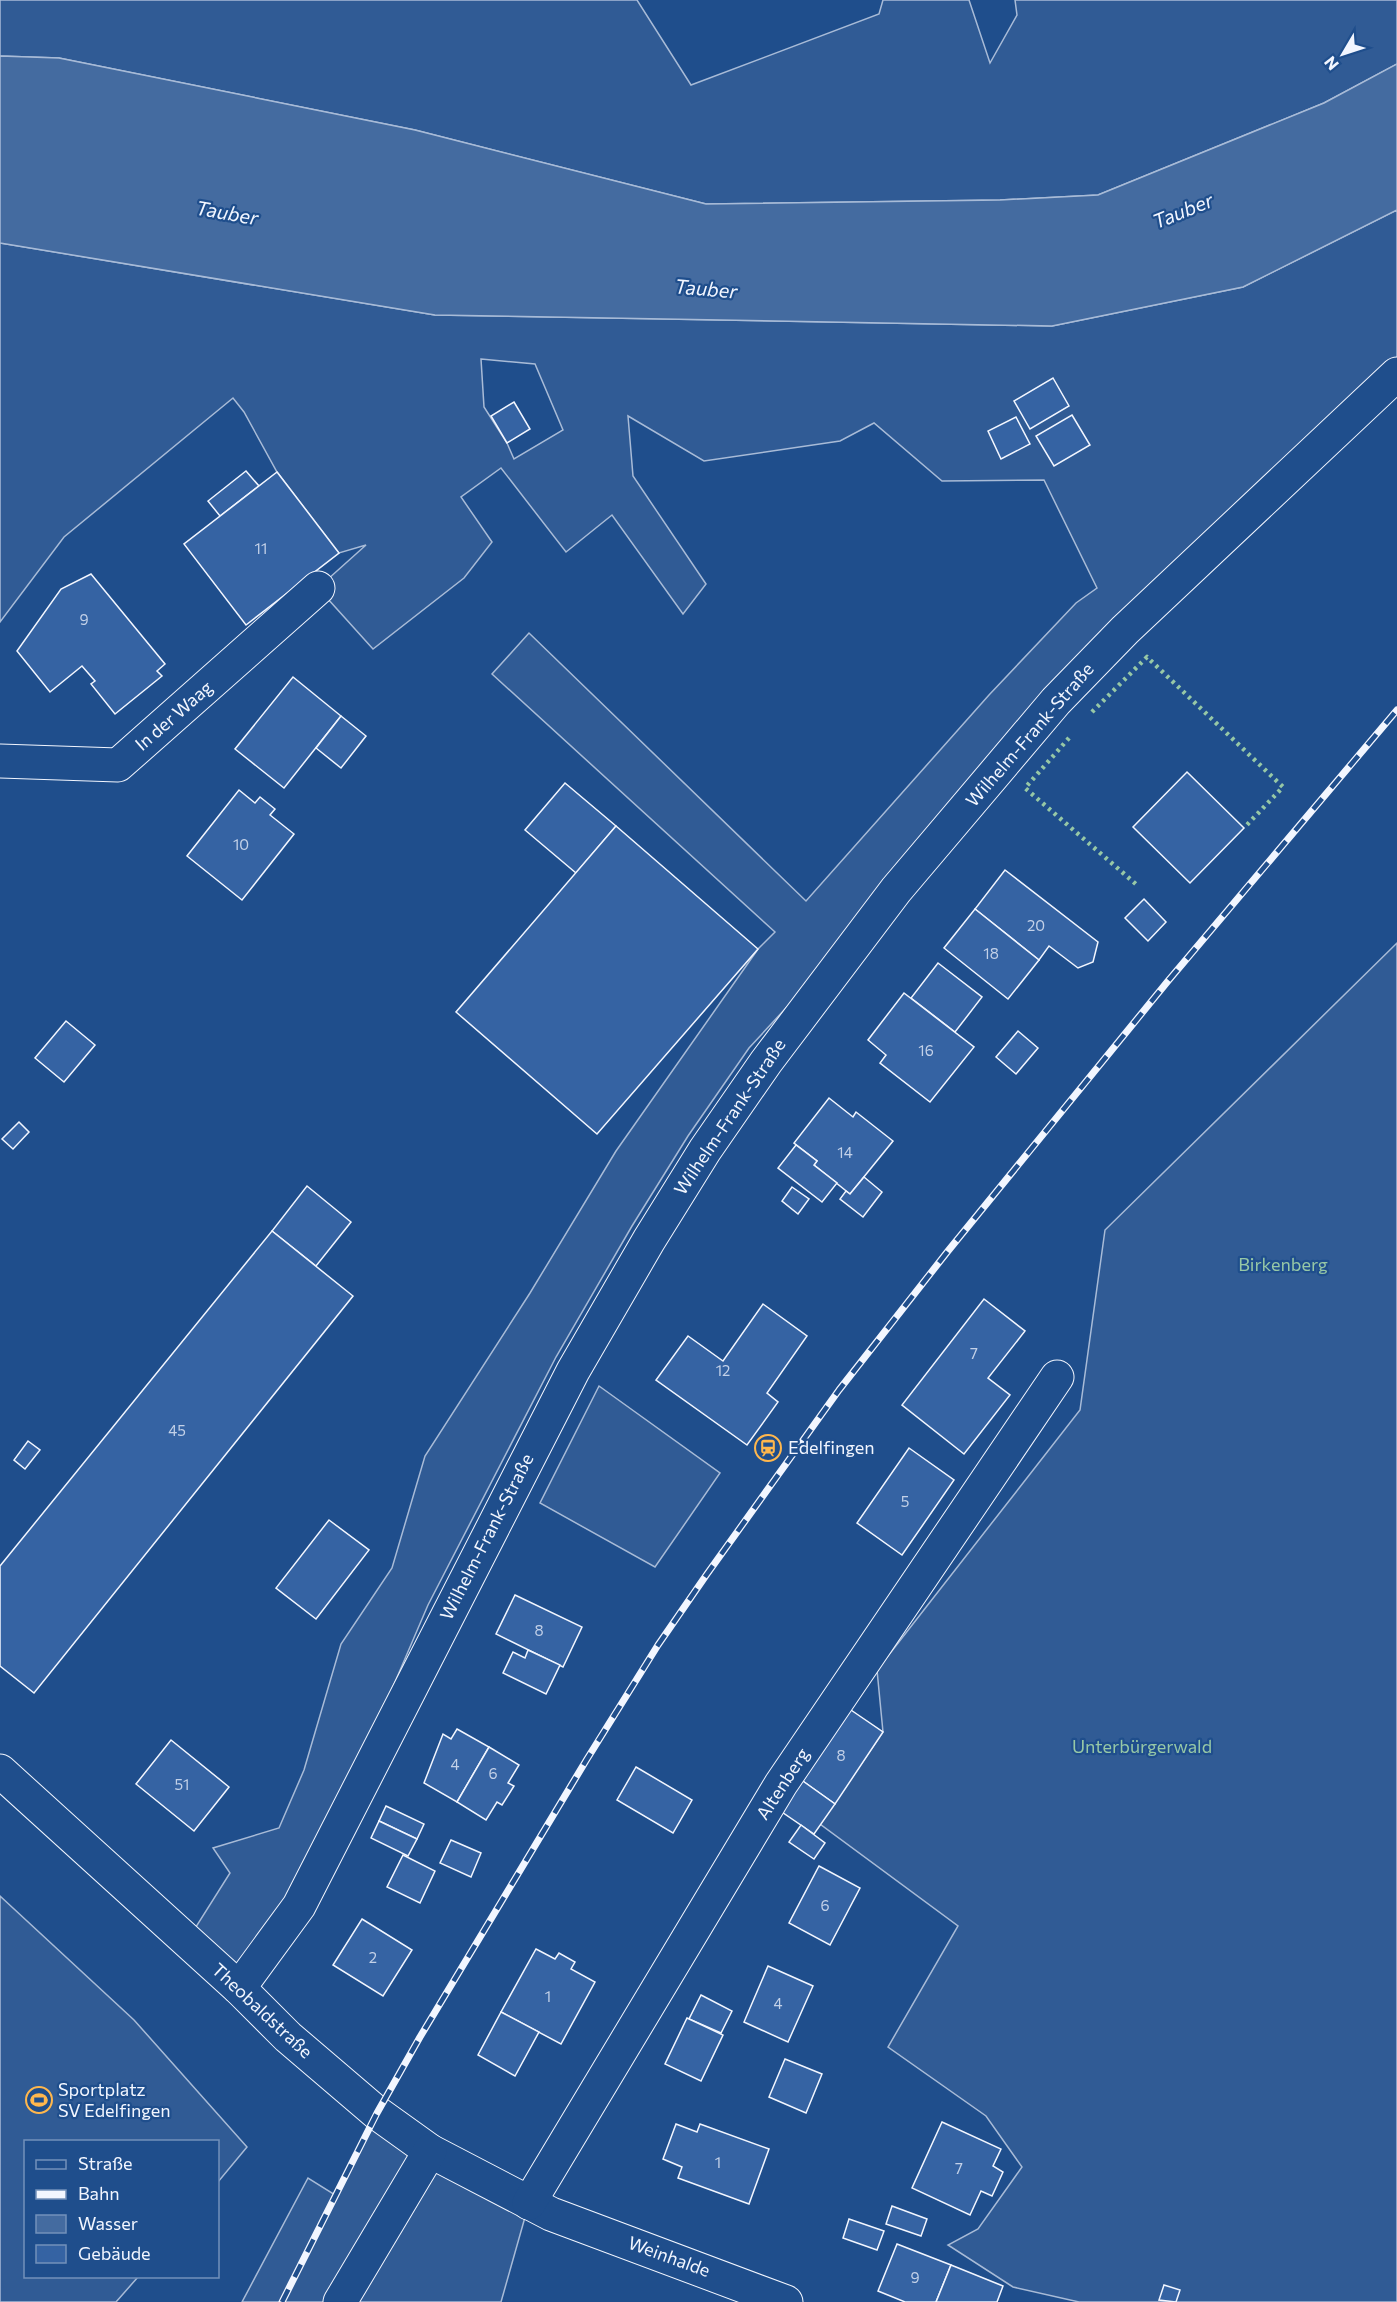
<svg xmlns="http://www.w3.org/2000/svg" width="1397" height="2302" font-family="Commissioner,sans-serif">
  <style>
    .built { fill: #305b95; stroke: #a8bbd7; stroke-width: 1.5; fill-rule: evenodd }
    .water { fill: #446ba0; stroke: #a8bbd7; stroke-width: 1.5 }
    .building { fill: #3563a3; stroke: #f2f6ff; stroke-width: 1.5 }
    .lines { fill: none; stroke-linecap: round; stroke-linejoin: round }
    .street-casing { stroke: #f2f6ff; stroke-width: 35 }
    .street { stroke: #1f4e8c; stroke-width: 33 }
    .rail-casing { stroke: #f2f6ff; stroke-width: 7 }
    .rail { stroke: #1f4e8c; stroke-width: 4.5; stroke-dasharray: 14; stroke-linecap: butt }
    .hedge { stroke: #97c8a6; stroke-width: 4.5; stroke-dasharray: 3 4.5; stroke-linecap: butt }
    .labels { text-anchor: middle; stroke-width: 4.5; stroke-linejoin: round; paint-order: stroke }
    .number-label { font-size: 15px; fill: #c3d1e8 }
    .street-label { font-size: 18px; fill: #f2f6ff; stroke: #1f4e8c }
    .park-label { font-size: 18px; fill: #97c8a6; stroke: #1f4e8c }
    .poi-label { font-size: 18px; fill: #f2f6ff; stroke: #1f4e8c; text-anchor: start }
    .water-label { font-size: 20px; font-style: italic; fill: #f2f6ff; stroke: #1f4e8c }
  </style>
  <rect width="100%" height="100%" fill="#1f4e8c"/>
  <g class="built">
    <path d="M0,0H637L691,85L879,14L883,0H969L990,63L1017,15L1015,0H1397V64L1324,103L1098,195L1000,200L706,204L415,130L59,58L0,56Z"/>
    <path d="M1397,210V374L1225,533L749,1048L688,1136L632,1226L556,1357L428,1605L299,1906L239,1988L187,1941L230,1873L213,1848L279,1828L304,1770L341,1644L392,1568L425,1456L530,1293L616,1151L758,949L775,932L492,674L529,633L806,901L989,695L1076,603L1097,588L1044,480L942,481L874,423L840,441L704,461L628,416L633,476L706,584L683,614L612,515L566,552L501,468L461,497L492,542L464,578L373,649L318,588L366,545L339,553L277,472L244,412L233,398L64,537L0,622V243L435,315L1052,326L1243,287ZM481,359L535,364L563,430L514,459L507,443L484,407Z"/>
    <path d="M1397,943V2302H1079L1013,2287L948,2245L978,2229L1022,2167L986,2116L888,2047L958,1926L820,1824L883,1732L877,1670L1080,1410L1105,1230Z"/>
    <path d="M599,1386L720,1473L655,1567L540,1503Z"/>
    <path d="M0,1896L134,2020L247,2147L218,2182V2142H26V2276L138,2277L116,2302H0Z"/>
    <path d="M377,2113L529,2203L501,2302H242L308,2178L335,2195Z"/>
  </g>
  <path class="water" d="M0,56L59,58L415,130L706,204L1000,200L1098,195L1324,103L1397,64V210L1243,287L1052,326L435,315L0,243Z"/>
  <g class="building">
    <path d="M1053,378L1069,406L1030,429L1014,401Z"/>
    <path d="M514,402L530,429L507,443L491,416Z"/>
    <path d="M1072,415L1090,445L1054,466L1036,436Z"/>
    <path d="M1016,417L1030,444L1001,459L988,431Z"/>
    <path d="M246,471L259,486L220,516L208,501Z"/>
    <path d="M277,472L339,553L246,625L184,544Z"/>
    <path d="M91,574L165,664L157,671L162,676L115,714L91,684L95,681L82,666L50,692L17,651L61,589Z"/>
    <path d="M293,677L341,716L284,788L235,749Z"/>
    <path d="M341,716L366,736L341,768L316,748Z"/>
    <path d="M1187,772L1244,828L1190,883L1133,827Z"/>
    <path d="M565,783L616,826L576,873L525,830Z"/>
    <path d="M239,790L255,803L260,797L275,809L270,815L294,834L242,900L187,856Z"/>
    <path d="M616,826L758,949L597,1134L456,1012Z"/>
    <path d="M1005,870L1098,942L1093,962L1078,968L1049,946L1039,960L975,909Z"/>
    <path d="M1144,899L1166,922L1148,941L1125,918Z"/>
    <path d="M975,909L1039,960L1008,999L944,948Z"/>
    <path d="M938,963L982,997L955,1032L911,998Z"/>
    <path d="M904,993L974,1047L930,1102L880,1063L886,1055L868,1040Z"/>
    <path d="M66,1021L95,1045L64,1082L35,1058Z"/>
    <path d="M1018,1031L1038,1048L1016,1074L996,1057Z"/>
    <path d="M829,1098L853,1117L856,1112L893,1141L850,1194L814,1165L817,1161L794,1143Z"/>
    <path d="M19,1122L29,1132L13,1149L2,1139Z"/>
    <path d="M796,1145L817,1161L814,1165L837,1183L822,1202L778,1168Z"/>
    <path d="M864,1177L882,1192L863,1217L840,1199L846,1191L850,1194Z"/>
    <path d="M307,1186L351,1222L316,1266L272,1231Z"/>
    <path d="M792,1187L809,1199L798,1214L782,1201Z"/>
    <path d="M272,1231L353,1296L34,1693L0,1666V1566Z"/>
    <path d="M984,1299L1025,1331L988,1378L1010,1395L964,1454L902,1405Z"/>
    <path d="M763,1304L807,1336L767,1393L778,1402L747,1445L656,1380L688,1336L723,1361Z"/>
    <path d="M28,1441L40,1450L25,1469L14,1460Z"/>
    <path d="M909,1448L954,1480L902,1555L857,1523Z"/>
    <path d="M329,1520L369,1550L316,1619L276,1588Z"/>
    <path d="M515,1595L582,1627L563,1667L496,1634Z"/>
    <path d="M528,1650L560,1665L546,1694L503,1673L513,1652L525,1658Z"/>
    <path d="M848,1708L883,1732L835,1804L800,1779Z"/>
    <path d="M457,1729L489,1747L457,1802L424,1783L443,1734L451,1739Z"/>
    <path d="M171,1740L229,1787L194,1831L136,1784Z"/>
    <path d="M489,1747L519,1765L508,1783L514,1786L502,1805L497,1802L486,1820L457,1802Z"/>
    <path d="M636,1767L692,1800L673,1833L617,1800Z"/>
    <path d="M800,1779L835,1804L814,1834L779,1810Z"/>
    <path d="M386,1806L424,1824L417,1839L379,1821Z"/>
    <path d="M379,1821L417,1839L408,1856L371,1838Z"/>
    <path d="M801,1825L825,1843L814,1859L789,1842Z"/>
    <path d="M451,1840L481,1853L471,1877L440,1863Z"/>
    <path d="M403,1855L435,1871L420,1903L387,1887Z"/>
    <path d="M819,1866L860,1888L830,1945L789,1923Z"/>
    <path d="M362,1919L412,1950L383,1996L333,1965Z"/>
    <path d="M536,1949L555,1959L559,1953L575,1962L571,1969L595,1982L561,2044L501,2012Z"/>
    <path d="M768,1966L813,1986L788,2042L744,2022Z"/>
    <path d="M701,1995L732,2011L721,2033L689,2019Z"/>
    <path d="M501,2012L539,2032L515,2076L478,2055Z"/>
    <path d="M687,2018L723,2035L701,2081L665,2064Z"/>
    <path d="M785,2059L822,2074L806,2113L769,2097Z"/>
    <path d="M942,2122L1001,2149L993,2166L1003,2172L992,2196L981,2191L970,2215L912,2188Z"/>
    <path d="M676,2124L697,2132L700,2124L769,2149L749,2204L678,2178L682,2167L663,2159Z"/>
    <path d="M892,2206L927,2219L921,2236L886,2224Z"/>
    <path d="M849,2219L884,2231L877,2250L843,2238Z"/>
    <path d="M897,2244L951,2265L936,2302H905L878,2291Z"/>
    <path d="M951,2265L1003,2286L997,2302H936Z"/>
    <path d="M1164,2285L1180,2290L1176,2302L1159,2300Z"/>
  </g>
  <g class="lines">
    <defs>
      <g id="street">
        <path d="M0,761L118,765L318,588"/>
        <path d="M0,1771L239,1988L288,2037L377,2113L430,2151L551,2214L786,2302"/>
        <path d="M239,1988L299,1906L573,1371L649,1240L705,1150L766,1062L896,890L1056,701L1125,630L1397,374"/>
        <path d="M529,2203L781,1784L1057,1377"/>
        <path d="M340,2302L430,2151"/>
      </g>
    </defs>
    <use href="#street" class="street-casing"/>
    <use href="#street" class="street"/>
    <defs>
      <path id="rail" d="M282,2302L377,2113L420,2037L587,1759L658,1645L707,1574L839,1390L948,1251L1168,981L1397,710"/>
    </defs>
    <use href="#rail" class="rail-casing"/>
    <use href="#rail" class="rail"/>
    <g class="hedge">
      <path d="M1092,712L1147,657L1283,787L1244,828"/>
      <path d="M1069,738L1025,788L1137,885"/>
    </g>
  </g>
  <defs>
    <symbol id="station-ring" viewBox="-11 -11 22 22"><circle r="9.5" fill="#1f4e8c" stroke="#ffb74d" stroke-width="1.5"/><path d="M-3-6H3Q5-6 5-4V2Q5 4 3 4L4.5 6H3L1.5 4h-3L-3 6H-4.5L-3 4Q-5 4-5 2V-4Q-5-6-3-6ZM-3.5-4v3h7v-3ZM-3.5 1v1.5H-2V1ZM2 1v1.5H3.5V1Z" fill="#ffb74d"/></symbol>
    <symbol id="stadium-ring" viewBox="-11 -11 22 22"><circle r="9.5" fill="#1f4e8c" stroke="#ffb74d" stroke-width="1.5"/><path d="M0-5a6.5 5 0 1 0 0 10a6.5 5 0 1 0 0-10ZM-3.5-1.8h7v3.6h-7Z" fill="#ffb74d"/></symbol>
  </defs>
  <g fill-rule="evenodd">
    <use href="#station-ring" x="753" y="1433" width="30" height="30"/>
    <use href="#stadium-ring" x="24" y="2085" width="30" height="30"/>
  </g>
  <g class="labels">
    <g class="number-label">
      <text x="261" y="554">11</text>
      <text x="84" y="625">9</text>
      <text x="241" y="850">10</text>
      <text x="1036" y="931">20</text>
      <text x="991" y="959">18</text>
      <text x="926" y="1056">16</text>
      <text x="845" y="1158">14</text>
      <text x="974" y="1359">7</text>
      <text x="723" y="1376">12</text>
      <text x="177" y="1436">45</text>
      <text x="905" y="1507">5</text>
      <text x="539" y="1636">8</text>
      <text x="841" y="1761">8</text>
      <text x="455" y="1770">4</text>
      <text x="493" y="1779">6</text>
      <text x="182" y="1790">51</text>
      <text x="825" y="1911">6</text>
      <text x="373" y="1963">2</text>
      <text x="548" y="2002">1</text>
      <text x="778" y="2009">4</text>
      <text x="718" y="2168">1</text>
      <text x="959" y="2174">7</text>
      <text x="915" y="2283">9</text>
    </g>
    <g class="street-label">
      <text transform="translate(174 716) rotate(-41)" y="6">In der Waag</text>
      <text transform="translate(1030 735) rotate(-49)" y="6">Wilhelm-Frank-Straße</text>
      <text transform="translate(730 1117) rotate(-56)" y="6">Wilhelm-Frank-Straße</text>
      <text transform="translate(487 1537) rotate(-63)" y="6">Wilhelm-Frank-Straße</text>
      <text transform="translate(783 1784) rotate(-57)" y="6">Altenberg</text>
      <text transform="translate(262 2011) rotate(43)" y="6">Theobaldstraße</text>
      <text transform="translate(669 2257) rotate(20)" y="6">Weinhalde</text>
    </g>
    <g class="park-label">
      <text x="1283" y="1271">Birkenberg</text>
      <text x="1142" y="1753">Unterbürgerwald</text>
    </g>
    <g class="poi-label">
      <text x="788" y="1454">Edelfingen</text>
      <text x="58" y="2096">Sportplatz<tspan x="58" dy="21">SV Edelfingen</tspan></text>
    </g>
    <g class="water-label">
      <text transform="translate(1183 211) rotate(-22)" y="7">Tauber</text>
      <text transform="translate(227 213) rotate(10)" y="7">Tauber</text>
      <text transform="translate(706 289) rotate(5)" y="7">Tauber</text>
    </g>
  </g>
  <rect x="24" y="2140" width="195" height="138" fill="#1f4e8c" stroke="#7391ba" stroke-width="1.5"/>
  <rect x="36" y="2160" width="30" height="9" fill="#1f4e8c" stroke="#7391ba" stroke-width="1.5"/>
  <text x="78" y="2170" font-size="18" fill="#f2f6ff">Straße</text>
  <rect x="36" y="2190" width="30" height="9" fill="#f2f6ff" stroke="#7391ba" stroke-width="1.5"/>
  <text x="78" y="2200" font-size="18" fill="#f2f6ff">Bahn</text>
  <rect x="36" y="2215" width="30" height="18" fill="#446ba0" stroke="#7391ba" stroke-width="1.5"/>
  <text x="78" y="2230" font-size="18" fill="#f2f6ff">Wasser</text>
  <rect x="36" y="2245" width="30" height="18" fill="#3563a3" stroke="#7391ba" stroke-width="1.5"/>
  <text x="78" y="2260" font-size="18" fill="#f2f6ff">Gebäude</text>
  <g transform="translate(1343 54) rotate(231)" stroke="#1f4e8c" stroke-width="4.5" paint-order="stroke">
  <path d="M0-4.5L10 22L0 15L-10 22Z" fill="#f2f6ff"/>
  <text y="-9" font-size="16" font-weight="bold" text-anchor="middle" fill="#f2f6ff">N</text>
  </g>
</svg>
